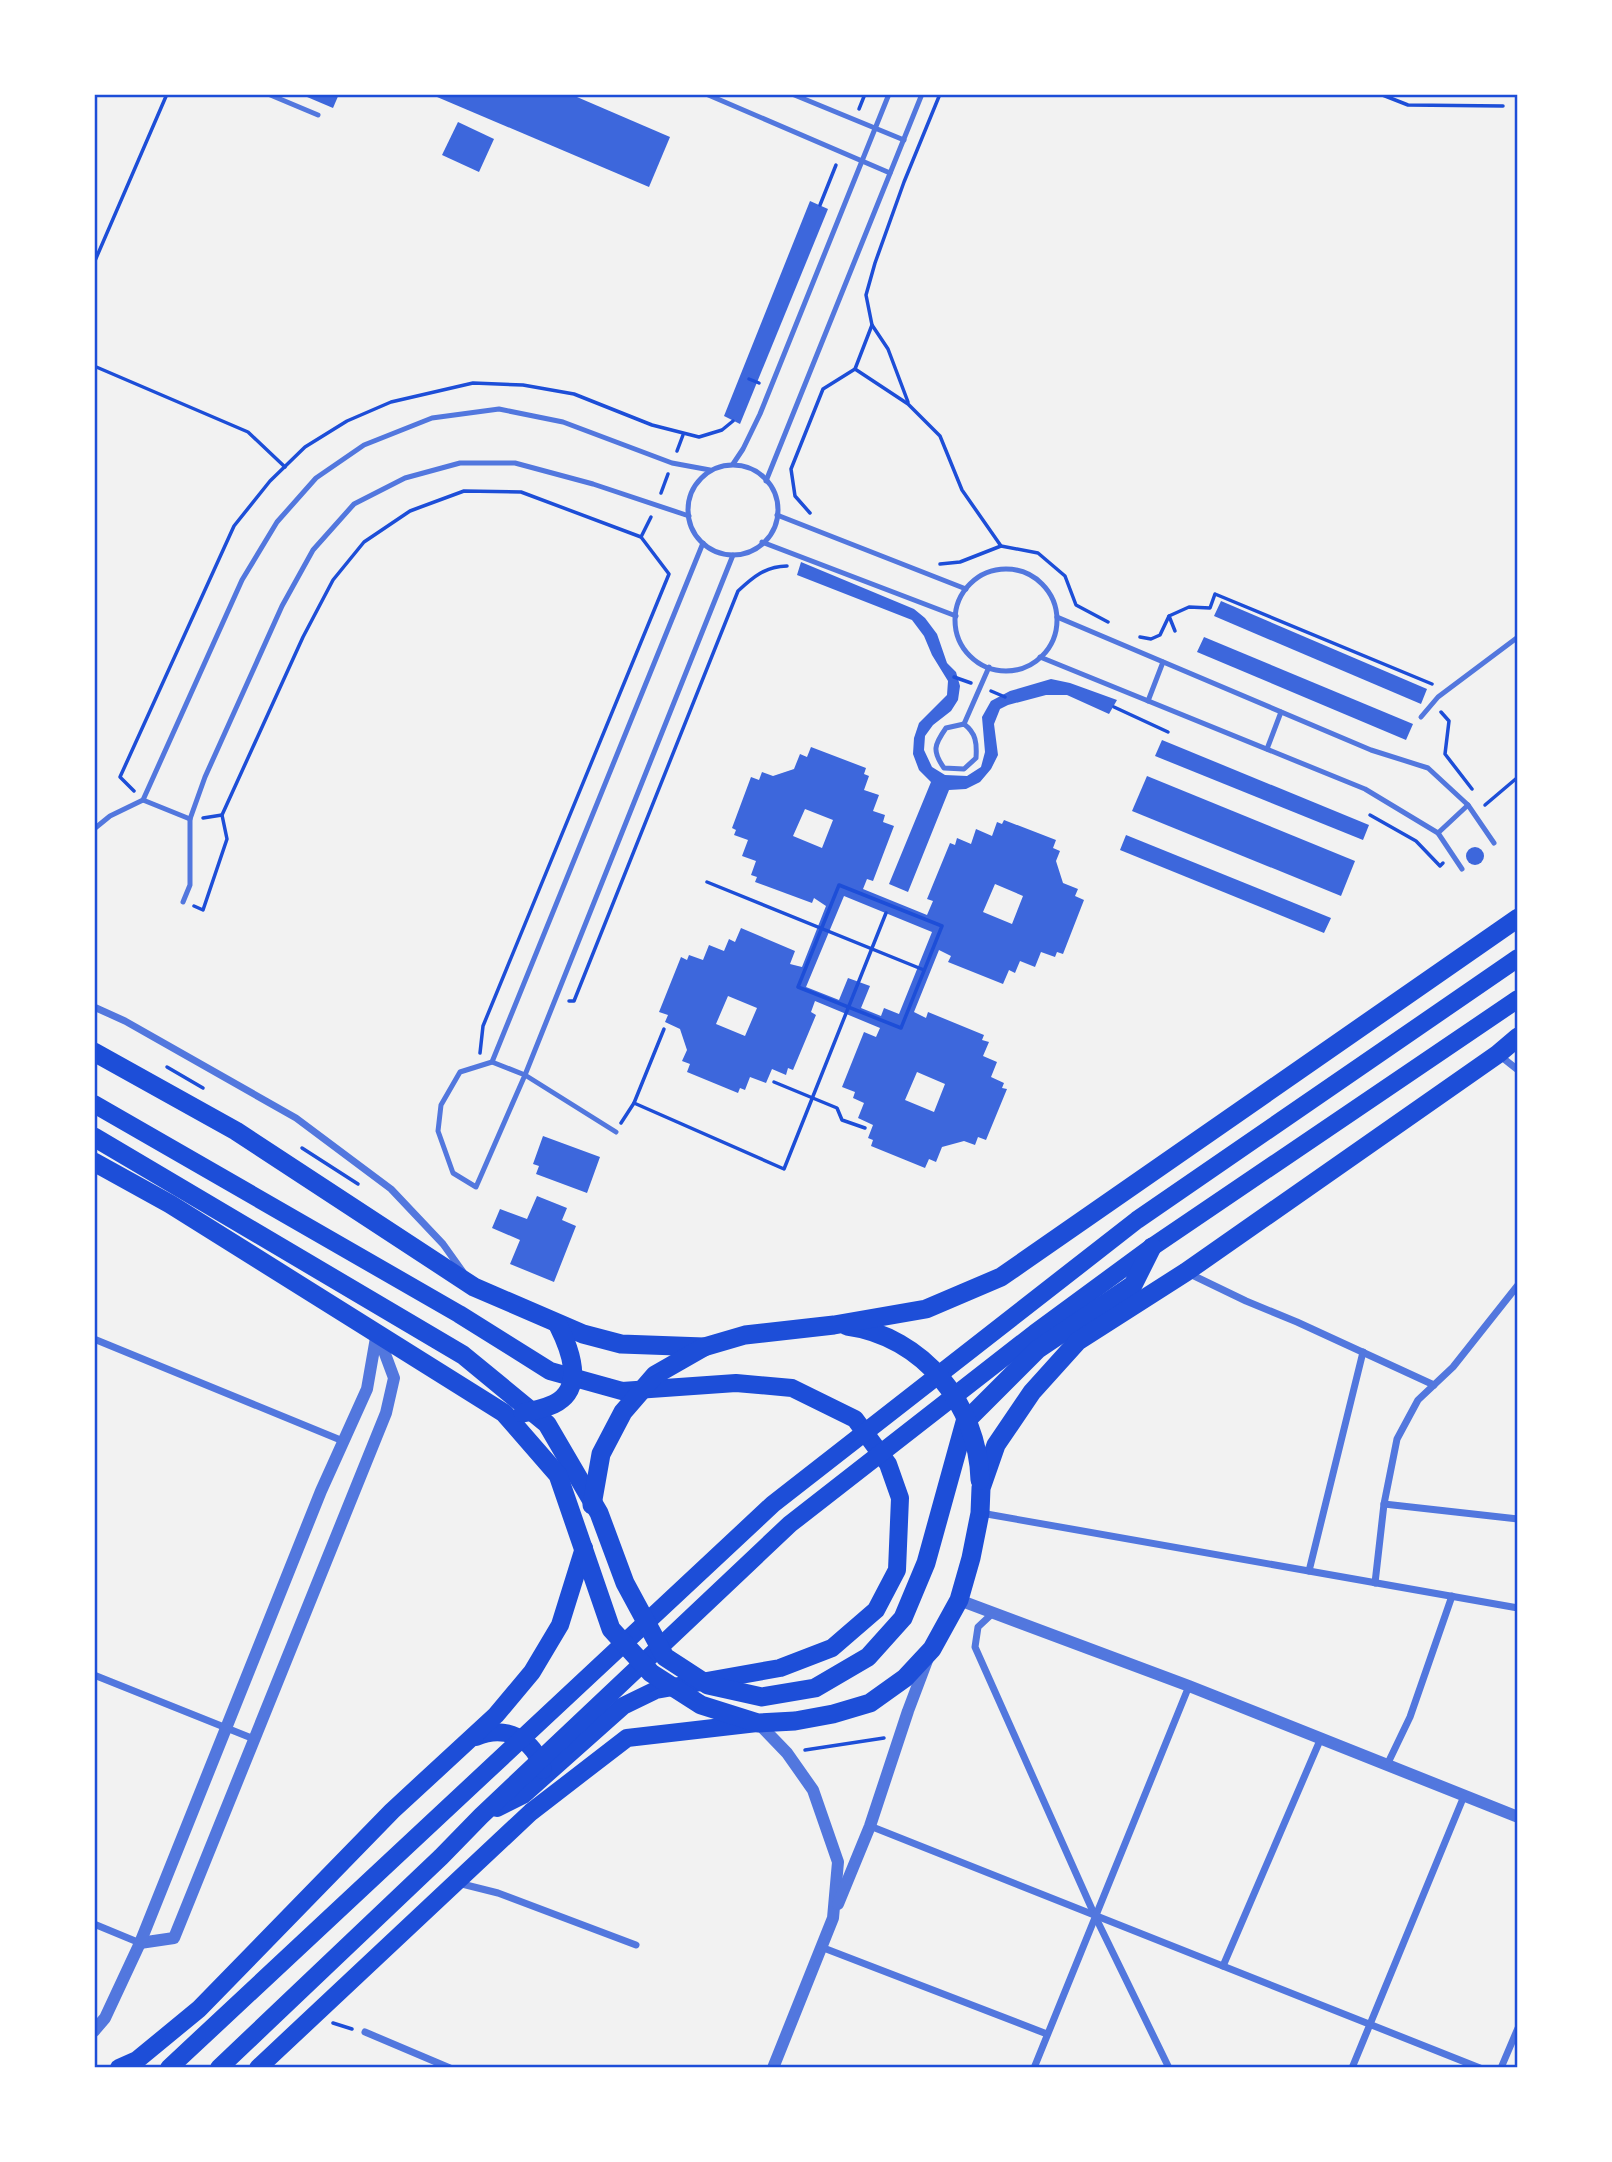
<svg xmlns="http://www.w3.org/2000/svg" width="1612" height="2162" font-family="Literata,serif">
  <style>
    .building { fill: #3d67dc; fill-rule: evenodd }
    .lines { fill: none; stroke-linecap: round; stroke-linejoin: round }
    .path { stroke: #1d4ed8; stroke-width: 3.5 }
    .service { stroke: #5277de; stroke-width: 5 }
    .minor { stroke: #5277de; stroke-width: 7 }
    .tertiary { stroke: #5277de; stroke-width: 12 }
    .primary { stroke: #1d4ed8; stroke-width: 18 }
    .trunk { stroke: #1d4ed8; stroke-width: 19 }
    .neatline { fill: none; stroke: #1d4ed8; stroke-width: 2.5 }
  </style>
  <rect width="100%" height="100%" fill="#f2f2f2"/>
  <g class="building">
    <path d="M300,94H339L333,108Z"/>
    <path d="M430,94H570L670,137L649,187Z"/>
    <path d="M458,122L494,139L479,172L442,155Z"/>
    <path d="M810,201L828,209L740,424L724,416Z"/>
    <path d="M801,562L914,609L925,618L937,634L947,663L956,672L960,686L958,700L951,711L933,725L925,736L924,750L932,767L945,775L967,776L981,767L985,752L982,717L991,701L1010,691L1051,679L1070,683L1117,700L1109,714L1067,695H1046L1008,705L1000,709L994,724L998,755L991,769L980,782L966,789L949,790L908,892L889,884L931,782L919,770L913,754L914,738L919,723L947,695L948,681L932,655L924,636L912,620L797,575Z"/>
    <path d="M1221,601L1427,689L1421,704L1214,616Z"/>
    <path d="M1204,637L1413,724L1406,740L1197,652Z"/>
    <path d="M1162,740L1369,825L1363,840L1155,756Z"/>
    <path d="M811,747L866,768L864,774L869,776L864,790L879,795L873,811L885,815L883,822L894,826L873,881L867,879L863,889L927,915L933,901L927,899L950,843L955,845L957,838L971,844L976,829L992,836L997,822L1002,824L1004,820L1056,840L1053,848L1060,851L1056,861L1063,883L1078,889L1075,896L1084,900L1063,954L1057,952L1055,957L1041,952L1035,967L1020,961L1015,973L1009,970L1003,984L948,962L951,956L939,950L914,1012L926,1018L928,1012L984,1035L982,1040L989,1042L983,1056L997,1062L991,1077L1004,1083L1002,1088L1007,1089L986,1140L978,1137L975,1145L964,1141L942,1147L936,1162L929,1159L925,1168L871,1146L873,1140L868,1138L873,1125L858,1118L864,1103L853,1098L855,1092L842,1087L864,1032L876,1037L880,1028L815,1001L811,1012L816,1015L793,1070L788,1068L786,1075L772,1069L766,1083L750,1077L745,1090L740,1088L738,1093L687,1072L690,1064L682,1061L687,1050L680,1029L665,1022L668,1015L659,1012L681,957L687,960L689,955L703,960L709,945L724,951L729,939L735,942L741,928L795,951L790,964L802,967L826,906L814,898L812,903L755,882L757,877L751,875L756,861L742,856L748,840L734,835L736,830L732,828L751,777L759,780L762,772L773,776L794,769L800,754L807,757ZM805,809L833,820L822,848L793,836ZM995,884L1023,896L1012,924L983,912ZM844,896L932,932L899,1014L884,1008L881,1016L861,1008L870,986L848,978L839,1000L806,987ZM728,996L757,1008L745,1036L716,1024ZM917,1072L945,1084L934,1112L905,1100Z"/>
    <path d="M1147,776L1355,861L1341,896L1132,811Z"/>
    <path d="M1126,835L1331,918L1324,933L1120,850Z"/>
    <circle cx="1475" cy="856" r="9"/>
    <path d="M543,1136L600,1157L587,1193L536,1174L539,1166L533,1164Z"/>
    <path d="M537,1196L567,1208L562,1220L576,1226L554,1282L510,1264L520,1240L492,1228L500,1209L527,1219Z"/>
  </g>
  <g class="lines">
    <g class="path">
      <path d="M1380,94L1408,105L1503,106"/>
      <path d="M859,109L865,94"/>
      <path d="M820,205L836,165"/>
      <path d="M94,263L167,94"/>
      <path d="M872,325L888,349L908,402"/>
      <path d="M94,366L248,432L285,467"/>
      <path d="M855,369L908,404L940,436L962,490L1001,546L1038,553L1065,576L1076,605L1108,622"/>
      <path d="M749,379L759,383"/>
      <path d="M677,451L683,435"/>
      <path d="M661,493L668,474"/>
      <path d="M810,513L795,496L791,469L823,389L855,369L872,325L866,295L875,263L904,182L940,94"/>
      <path d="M641,537L651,517"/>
      <path d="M940,564L960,562L1001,546"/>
      <path d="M1169,616L1175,631"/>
      <path d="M1140,637L1151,639L1160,635L1169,616L1189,607L1210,608L1215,594L1432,684"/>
      <path d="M954,677L971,683"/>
      <path d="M991,691L1005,697"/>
      <path d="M1114,707L1168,732"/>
      <path d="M1441,712L1449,721L1445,754L1472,789"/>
      <path d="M134,791L120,777L234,526L270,481L305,447L347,421L391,402L473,383L523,385L574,394L652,425L699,437L722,430L733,421"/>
      <path d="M1485,805L1518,777"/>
      <path d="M1370,815L1416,841L1440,866L1443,863"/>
      <path d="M203,818L222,815"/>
      <path d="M707,882L924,970"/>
      <path d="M839,885L942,926L901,1028L798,987Z"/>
      <path d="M194,906L203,910L227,839L222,815L303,637L333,580L364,542L410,511L464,491L521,492L641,537L669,574L483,1026L480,1053"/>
      <path d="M569,1001H574L738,591C753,577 766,566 787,566"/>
      <path d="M167,1067L203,1088"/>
      <path d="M774,1082L837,1108L842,1120L865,1128"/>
      <path d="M634,1103L664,1029"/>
      <path d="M621,1123L634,1103L784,1169L886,913"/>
      <path d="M302,1148L358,1184"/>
      <path d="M805,1750L884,1738"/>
      <path d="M333,2023L352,2029"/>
    </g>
    <g class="service">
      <path d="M268,94L318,115"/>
      <path d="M706,94L890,173"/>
      <path d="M792,94L904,140"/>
      <path d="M733,464L743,449L760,414L889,94"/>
      <circle cx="733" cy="510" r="45"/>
      <path d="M766,481L922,94"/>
      <path d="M777,515L966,589"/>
      <path d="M762,542L956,616"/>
      <circle cx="1006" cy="620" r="51"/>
      <path d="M1057,617L1371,750L1428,768L1468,805L1494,843"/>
      <path d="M1040,657L1365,789L1438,833L1462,869"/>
      <path d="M1148,701L1163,662"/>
      <path d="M1421,717L1438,697L1518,637"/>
      <path d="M964,724C976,733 977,743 976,758L964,769L944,768C932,751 934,745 946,728Z"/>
      <path d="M964,724L989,667"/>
      <path d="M1267,749L1281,712"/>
      <path d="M143,800L190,819"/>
      <path d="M94,829L110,816L143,800L242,580L277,522L316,478L364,445L432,418L499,409L563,422L672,463L710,470"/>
      <path d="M1438,833L1468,805"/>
      <path d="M183,902L190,885V819L205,777L282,606L313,550L354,504L405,478L460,463H515L593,484L689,516"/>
      <path d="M492,1062L703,543"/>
      <path d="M492,1062L525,1075L476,1187L453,1173L438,1131L441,1105L460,1072Z"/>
      <path d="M616,1132L525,1075L733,555"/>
    </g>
    <g class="minor">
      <path d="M94,1007L125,1021L296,1118L391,1189L443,1244L463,1272"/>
      <path d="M1499,1055L1518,1070"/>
      <path d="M1190,1274L1246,1301L1297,1322L1434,1385"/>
      <path d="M94,1339L343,1441"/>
      <path d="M1384,1504L1518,1519"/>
      <path d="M981,1513L1518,1608"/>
      <path d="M1309,1571L1363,1352"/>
      <path d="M1375,1583L1384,1504L1397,1439L1418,1400L1453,1367L1518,1285"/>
      <path d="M994,1612L978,1627L975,1647L1095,1916L1169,2068"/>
      <path d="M94,1675L254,1739"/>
      <path d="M1387,1765L1410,1717L1452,1596"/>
      <path d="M870,1826L1480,2068"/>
      <path d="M458,1883L498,1893L636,1945"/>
      <path d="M94,1924L140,1943"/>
      <path d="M821,1947L1047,2034"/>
      <path d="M1223,1966L1321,1738"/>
      <path d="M365,2032L450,2068"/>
      <path d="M1034,2068L1189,1686"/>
      <path d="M1352,2068L1464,1796"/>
      <path d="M1501,2068L1518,2028"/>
    </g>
    <g class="tertiary">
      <path d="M959,1600L1189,1686L1518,1817"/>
      <path d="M758,1723L787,1753L813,1790L838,1862L833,1918L773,2068"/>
      <path d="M838,1904L870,1826L908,1711L928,1658"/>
      <path d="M140,1943L174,1938L386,1413L394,1378L378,1335"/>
      <path d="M94,2031L105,2018L140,1943L321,1491L367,1389L377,1332"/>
    </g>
    <g class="primary">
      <path d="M94,1104L459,1314L550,1371L622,1391L736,1383L792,1388L855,1419L888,1464L900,1498L897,1570L876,1610L832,1648L780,1668L656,1690L623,1706L523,1795L497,1808"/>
      <path d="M476,1737C506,1724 534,1739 543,1770"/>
      <path d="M119,2068L137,2060L199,2009L392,1811L496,1715L532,1672L560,1625L584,1548"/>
      <path d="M169,2068L773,1504L1137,1220L1518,958"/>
      <path d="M219,2068L441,1857L481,1816L790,1524L1035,1333L1152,1247L1518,999"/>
      <path d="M258,2068L531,1812L627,1738L757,1723"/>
    </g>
    <g class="trunk">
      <path d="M94,1052L236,1131L474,1287L583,1334L621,1344L704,1347"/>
      <path d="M94,1137L463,1355L547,1424L599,1513L625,1583L665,1657L708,1685L762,1697L815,1688L868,1657L903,1618L926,1563L965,1422L1038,1349L1133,1285L1152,1247"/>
      <path d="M94,1162L170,1204L504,1413L558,1475L611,1629L651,1673L701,1705L758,1723L795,1721L833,1714L870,1703L905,1678L932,1649L959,1600L971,1558L980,1513L981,1488L996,1445L1032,1392L1078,1341L1186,1272L1498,1054L1518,1037"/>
      <path d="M847,1326C923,1336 978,1405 980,1480"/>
      <path d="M523,1413C533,1411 545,1408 554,1404C586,1388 570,1349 558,1325"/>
      <path d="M592,1505L601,1454L623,1412L655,1375L704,1347L745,1335L834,1325L926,1309L1001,1277L1518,918"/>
    </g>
  </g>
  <rect width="1612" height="2162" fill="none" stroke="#ffffff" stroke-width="192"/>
  <rect x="96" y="96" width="1420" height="1970" class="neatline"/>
</svg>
